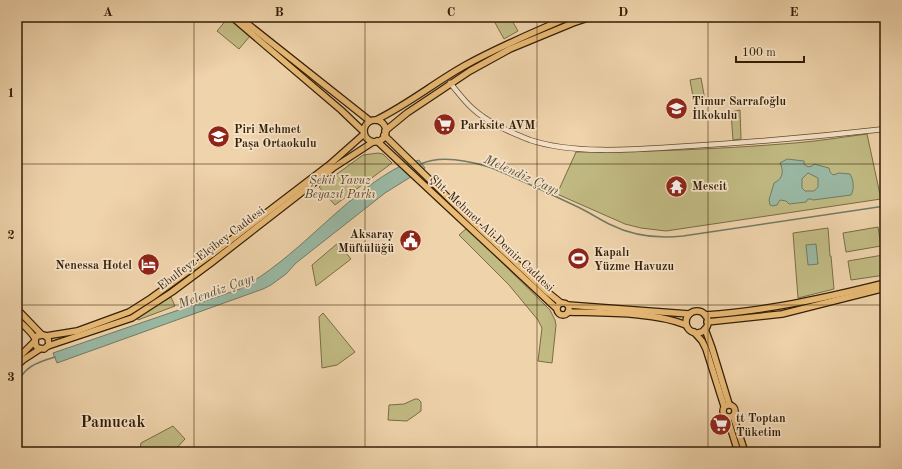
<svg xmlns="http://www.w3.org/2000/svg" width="902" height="469" font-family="'Old Standard TT',serif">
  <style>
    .green { fill: #c1ba83; stroke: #7a6c44 }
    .water { fill: #9ab9a5; stroke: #717b65; fill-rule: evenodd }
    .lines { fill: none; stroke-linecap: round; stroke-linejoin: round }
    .stream { stroke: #717b65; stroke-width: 1.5 }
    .minor-casing { stroke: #634b2e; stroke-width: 6 }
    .major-casing { stroke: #341e05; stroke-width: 8 }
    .minor { stroke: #f5e2c8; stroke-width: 4.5 }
    .major { stroke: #e8ba76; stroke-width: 5.5 }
    .grid { fill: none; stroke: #341e05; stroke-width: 1; stroke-opacity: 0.55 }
    .labels { text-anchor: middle; stroke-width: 3.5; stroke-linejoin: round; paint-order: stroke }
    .poi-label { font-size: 12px; font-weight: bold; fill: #341e05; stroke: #f5e2c8; text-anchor: start }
    .park-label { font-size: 12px; font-style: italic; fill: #574524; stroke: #f5e2c8 }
    .street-label { font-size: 12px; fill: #341e05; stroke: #f5e2c8 }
    .water-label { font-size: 13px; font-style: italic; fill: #534c35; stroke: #f5e2c8 }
    .district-label { font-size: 16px; font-weight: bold; fill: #341e05; stroke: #f5e2c8 }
    .neatline { fill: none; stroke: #341e05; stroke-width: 1.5 }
    .grid-label { font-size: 13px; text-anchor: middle; font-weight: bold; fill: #341e05 }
  </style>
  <rect width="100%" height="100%" fill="#efd3ab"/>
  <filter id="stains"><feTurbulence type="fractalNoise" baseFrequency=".005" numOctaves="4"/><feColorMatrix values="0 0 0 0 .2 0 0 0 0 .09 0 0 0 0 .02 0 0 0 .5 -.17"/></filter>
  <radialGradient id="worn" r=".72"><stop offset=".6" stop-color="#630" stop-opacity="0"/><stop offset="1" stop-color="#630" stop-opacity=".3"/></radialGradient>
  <g class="green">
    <path d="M501,17H510L518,31L504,39L494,21Z"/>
    <path d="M228,18L250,36L239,49L217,31Z"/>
    <path d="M701,78L705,100L694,102L690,80Z"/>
    <path d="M740,110L741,139L733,140L731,112Z"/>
    <path d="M867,134L881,199L666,231L641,228L625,224L557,194L576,152C649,152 722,149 795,143C819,141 843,137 867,134Z"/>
    <path d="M378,153L383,154L392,163L335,205L319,187L363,155Z"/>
    <path d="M878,227L881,246L846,252L843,233Z"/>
    <path d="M467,228L550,310L555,320L556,325L552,363L538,361L542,328L538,320L509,285L459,235Z"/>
    <path d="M828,228L830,256H831L834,289L798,298L793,233Z"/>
    <path d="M338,243L351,259L316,286L312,265Z"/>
    <path d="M883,255L885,275L851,280L848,261Z"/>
    <path d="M171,297L175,306L138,320L137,317Z"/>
    <path d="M323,313L355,352L337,365L322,368L319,317Z"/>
    <path d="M415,399H418L421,402V411L407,421L388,420L389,405L404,404Z"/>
    <path d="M173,426L185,439L173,452H150L140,449L141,443Z"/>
  </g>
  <g class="water">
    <path d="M787,159L804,161V164L808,167L812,166L814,164L829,168L830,172L833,175L839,173L850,174C853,179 855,188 851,195L813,200L811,199H808L806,202L789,204L786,201L780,200L777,205L773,206L770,205L769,200L774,183C783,179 784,171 780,163ZM808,173L818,178V187L814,191H805L802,188V179Z"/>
    <path d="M419,160L425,168L385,193L296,263L286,274L271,285L263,289L57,363L53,353L240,289C297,258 337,203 393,170C401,165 411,163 419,160Z"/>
    <path d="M816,244L818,264L808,265L806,245Z"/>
  </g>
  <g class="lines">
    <g class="stream">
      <path d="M421,164C440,155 469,161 489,167C520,179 550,194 580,208C590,213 599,219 609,224C633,236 658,239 683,236L885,206"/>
      <path d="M17,386C22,367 38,362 55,357"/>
    </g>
    <defs>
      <path id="minor" d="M450,83C457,91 464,101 472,108C488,123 510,132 530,140C572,154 630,150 674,147C745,143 815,137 885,129"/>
      <g id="major">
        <path d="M232,17L341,110L364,132"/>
        <path d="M239,17L370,121"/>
        <path d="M376,120C407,105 434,83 464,66C498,47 534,32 569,17"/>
        <circle cx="375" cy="131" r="11"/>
        <path d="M385,131L407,113L470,71L510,49L573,23L591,17"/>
        <path d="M384,135L474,223L545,290L561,303"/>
        <path d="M377,141L556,308"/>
        <circle cx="563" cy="309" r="6"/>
        <path d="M568,305L689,314"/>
        <path d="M17,309L41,334"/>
        <circle cx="697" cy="322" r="11"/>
        <path d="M568,312C603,313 655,312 686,325"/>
        <path d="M705,315C766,311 825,298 885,283"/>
        <path d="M17,319C22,324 33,333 35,339C36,344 34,345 38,348L44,349L49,345L48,338L44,335L37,336L35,340"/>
        <path d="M707,322L782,314L885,288"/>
        <path d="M705,329L712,348L729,404"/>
        <path d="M694,332L702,341L706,349L724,406"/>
        <path d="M46,336L77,331L129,312L151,298L215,252L329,165L364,134"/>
        <path d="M48,346L132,318L172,292L211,263L333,168L373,142"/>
        <path d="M17,359L35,341"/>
        <path d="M17,366L23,360L40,349"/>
        <circle cx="729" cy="411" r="6"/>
        <path d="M733,416L745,452"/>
        <path d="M727,417L738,452"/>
      </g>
    </defs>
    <use href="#minor" class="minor-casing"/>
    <use href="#major" class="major-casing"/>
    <use href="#minor" class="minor"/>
    <use href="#major" class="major"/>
  </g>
  <path class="grid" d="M194,17V452M365,17V452M537,17V452M708,17V452M17,164H885M17,305H885"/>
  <defs>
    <symbol id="school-disc" viewBox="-11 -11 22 22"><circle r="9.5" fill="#8f2418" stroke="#f5e2c8"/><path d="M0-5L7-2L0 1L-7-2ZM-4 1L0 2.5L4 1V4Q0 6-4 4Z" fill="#fff"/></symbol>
    <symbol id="supermarket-disc" viewBox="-11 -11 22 22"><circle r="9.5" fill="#8f2418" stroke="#f5e2c8"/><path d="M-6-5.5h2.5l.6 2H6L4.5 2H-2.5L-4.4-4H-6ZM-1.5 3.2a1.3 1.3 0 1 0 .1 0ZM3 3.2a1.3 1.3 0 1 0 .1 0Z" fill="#fff"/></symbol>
    <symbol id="temple-disc" viewBox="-11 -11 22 22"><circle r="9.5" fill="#8f2418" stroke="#f5e2c8"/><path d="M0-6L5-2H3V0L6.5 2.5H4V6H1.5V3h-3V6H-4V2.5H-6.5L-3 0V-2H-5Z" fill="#fff"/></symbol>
    <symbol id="civic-disc" viewBox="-11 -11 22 22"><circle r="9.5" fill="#8f2418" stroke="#f5e2c8"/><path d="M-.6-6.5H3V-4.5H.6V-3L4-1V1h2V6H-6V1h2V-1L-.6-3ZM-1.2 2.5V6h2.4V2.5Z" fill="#fff"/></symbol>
    <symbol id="stadium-disc" viewBox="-11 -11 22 22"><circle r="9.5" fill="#8f2418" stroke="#f5e2c8"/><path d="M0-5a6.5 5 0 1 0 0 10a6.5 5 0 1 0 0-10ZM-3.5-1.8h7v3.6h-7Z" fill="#fff"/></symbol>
    <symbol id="hotel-disc" viewBox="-11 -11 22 22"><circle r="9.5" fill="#8f2418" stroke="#f5e2c8"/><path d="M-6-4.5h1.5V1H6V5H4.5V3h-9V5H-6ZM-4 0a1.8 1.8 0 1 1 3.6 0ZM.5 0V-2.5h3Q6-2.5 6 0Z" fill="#fff"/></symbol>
  </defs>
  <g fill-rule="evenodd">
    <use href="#school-disc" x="664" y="96" width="25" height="25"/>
    <use href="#supermarket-disc" x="432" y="112" width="25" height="25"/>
    <use href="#school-disc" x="206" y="124" width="25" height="25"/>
    <use href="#temple-disc" x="664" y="174" width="25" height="25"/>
    <use href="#civic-disc" x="398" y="228" width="25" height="25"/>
    <use href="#stadium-disc" x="566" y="246" width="25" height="25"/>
    <use href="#hotel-disc" x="136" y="252" width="25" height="25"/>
    <use href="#supermarket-disc" x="708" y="412" width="25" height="25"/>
  </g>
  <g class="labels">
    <g class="poi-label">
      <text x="692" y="105">Timur Sarrafoğlu<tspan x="692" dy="14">İlkokulu</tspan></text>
      <text x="460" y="129">Parksite AVM</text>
      <text x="234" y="133">Piri Mehmet<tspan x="234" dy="14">Paşa Ortaokulu</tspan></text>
      <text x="692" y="190">Mescit</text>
      <text x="394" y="238" text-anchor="end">Aksaray<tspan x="394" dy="14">Müftülüğü</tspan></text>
      <text x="594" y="256">Kapalı<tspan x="594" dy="14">Yüzme Havuzu</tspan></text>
      <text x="132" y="269" text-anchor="end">Nenessa Hotel</text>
      <text x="736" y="422">tt Toptan<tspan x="736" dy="14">Tüketim</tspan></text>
    </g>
    <g class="park-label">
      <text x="340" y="184">Şehit Yavuz<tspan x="340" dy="14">Beyazıt Parkı</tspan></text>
    </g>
    <g class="street-label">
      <text transform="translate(492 233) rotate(43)" y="4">Şht. Mehmet Ali Demir Caddesi</text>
      <text transform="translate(211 248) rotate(-37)" y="4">Ebulfeyz Elçibey Caddesi</text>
    </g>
    <g class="water-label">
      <text transform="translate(522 174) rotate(24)" y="5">Melendiz Çayı</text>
      <text transform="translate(216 290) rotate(-20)" y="5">Melendiz Çayı</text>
    </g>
    <g class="district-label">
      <text x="113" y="427">Pamucak</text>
    </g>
  </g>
  <rect width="902" height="469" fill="none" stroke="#efd3ab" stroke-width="44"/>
  <path d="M736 56v6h68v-6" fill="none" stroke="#341e05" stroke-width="2"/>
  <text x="742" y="56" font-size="12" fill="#341e05" stroke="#f5e2c8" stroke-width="3" paint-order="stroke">100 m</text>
  <rect x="22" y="22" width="858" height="425" class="neatline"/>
  <g class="grid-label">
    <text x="108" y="16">A</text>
    <text x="279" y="16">B</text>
    <text x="451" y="16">C</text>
    <text x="623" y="16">D</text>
    <text x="794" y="16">E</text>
    <text x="11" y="97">1</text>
    <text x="11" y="239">2</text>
    <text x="11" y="381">3</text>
  </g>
  <rect width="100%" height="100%" filter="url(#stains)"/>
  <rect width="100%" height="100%" fill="url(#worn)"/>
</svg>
